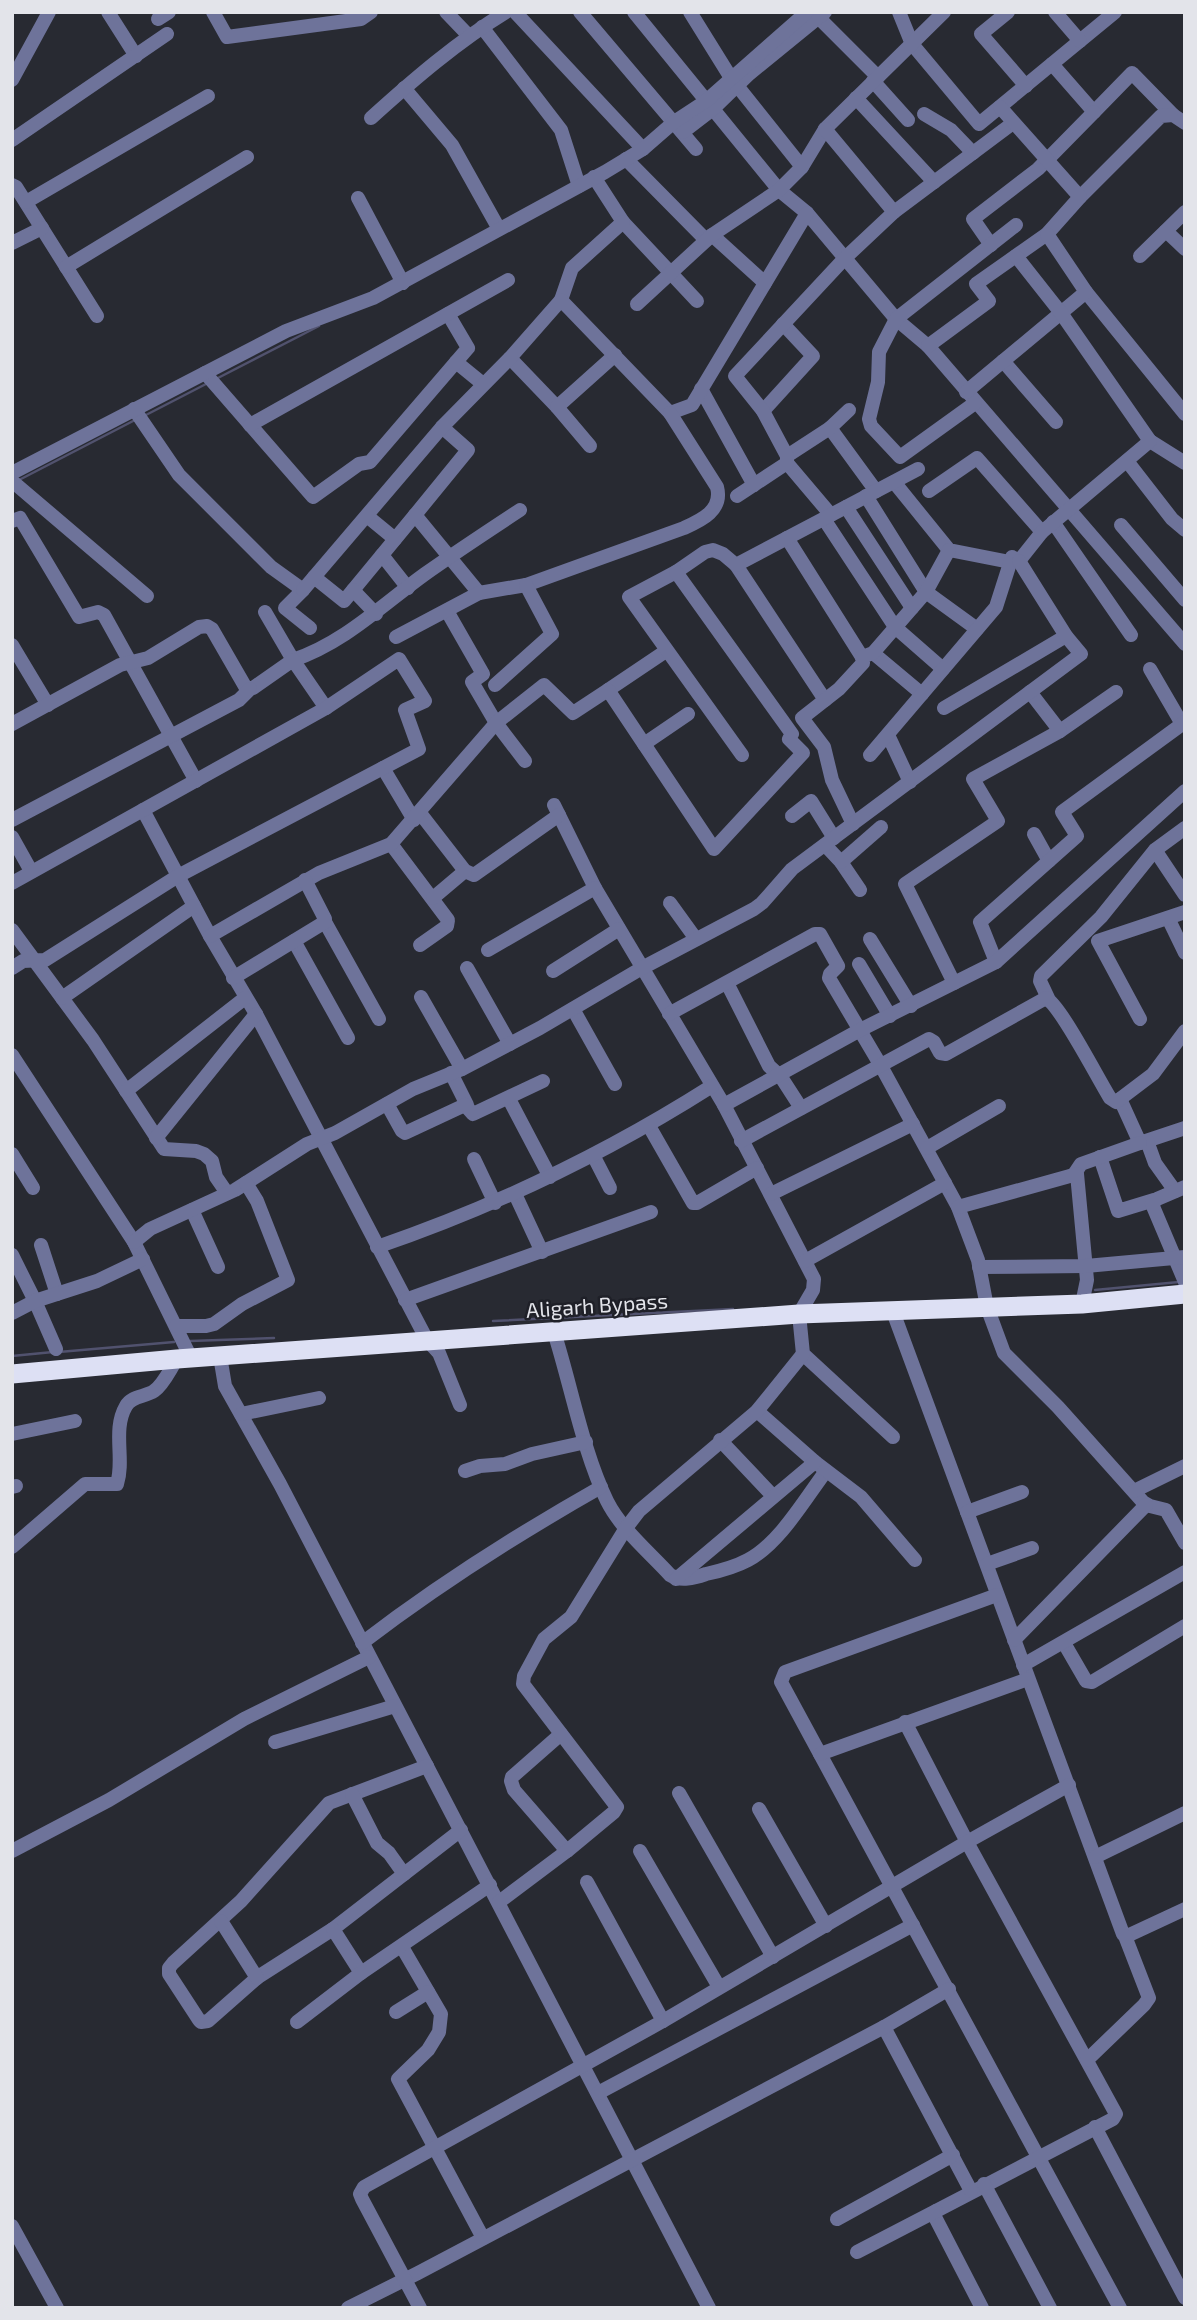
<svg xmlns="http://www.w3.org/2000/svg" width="1197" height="2320" font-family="'Exo 2',sans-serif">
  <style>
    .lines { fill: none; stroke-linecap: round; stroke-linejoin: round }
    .stream { stroke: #51526e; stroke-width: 2.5 }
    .minor { stroke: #6e739a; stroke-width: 14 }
    .highway { stroke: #dde0f4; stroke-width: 19 }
    .labels { text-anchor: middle; stroke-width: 5; stroke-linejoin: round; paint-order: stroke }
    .street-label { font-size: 21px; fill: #e3e4ea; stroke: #1f2028 }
  </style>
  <rect width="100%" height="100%" fill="#282a32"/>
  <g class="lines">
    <g class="stream">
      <path d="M216,379L319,326"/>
      <path d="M144,416L206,384"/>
      <path d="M19,480L135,420"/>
      <path d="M1095,1290L1179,1282"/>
      <path d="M493,1321L733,1309"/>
      <path d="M190,1341L274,1338"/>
      <path d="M59,1352L174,1342"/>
      <path d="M12,1356L53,1352"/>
    </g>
    <g class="minor">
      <path d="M108,12L136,56"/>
      <path d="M213,12L227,37L361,19L371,12"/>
      <path d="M446,12L469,36"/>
      <path d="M515,12L643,149"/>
      <path d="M580,12L696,149"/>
      <path d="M634,12L779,190L807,213L896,319L928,346L1185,644"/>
      <path d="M690,12L731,78L802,167"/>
      <path d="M813,12L878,77"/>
      <path d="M899,12L912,44L979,124L1115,12"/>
      <path d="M1008,12L981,34L1026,86"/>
      <path d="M1055,12L1080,41"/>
      <path d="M158,19L169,12"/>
      <path d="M482,27L561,130L579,186"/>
      <path d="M1052,64L1094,112L1132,73L1173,115"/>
      <path d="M12,80L49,12"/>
      <path d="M873,81L908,120"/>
      <path d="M404,88L452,145L499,229"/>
      <path d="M856,98L934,182"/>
      <path d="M924,114L951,130L973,153"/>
      <path d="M371,118C413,80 457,42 506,12"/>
      <path d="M683,132L713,109L749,74L825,12"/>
      <path d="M12,140L167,34"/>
      <path d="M626,159L706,240"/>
      <path d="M594,177L623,222L697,301"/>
      <path d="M12,185L16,187L97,316"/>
      <path d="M1080,197L1161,116L1173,115L1185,123"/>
      <path d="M358,198L403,283"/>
      <path d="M26,202L208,96"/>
      <path d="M894,212L1013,123"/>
      <path d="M1166,231L1185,249"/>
      <path d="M712,235L765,283"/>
      <path d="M12,243L42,228"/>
      <path d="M991,245L973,219L1038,169L1094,112"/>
      <path d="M1140,256L1185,212"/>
      <path d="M66,267L247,157"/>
      <path d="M1086,292L1185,414"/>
      <path d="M561,300L572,268L623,222"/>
      <path d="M637,304L712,235L779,190L802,167L825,129L944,12"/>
      <path d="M928,346L989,301L976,284L1047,234L1080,197L1000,107"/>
      <path d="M510,358L557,407"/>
      <path d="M1003,361L1056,422"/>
      <path d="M456,362L483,384"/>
      <path d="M205,373L313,497L359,464L370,462L468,348L448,314"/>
      <path d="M701,389L754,485"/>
      <path d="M966,392L1086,292L1047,234"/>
      <path d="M975,403L900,457L871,426L869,419L878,382L879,352L896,319L1016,225"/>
      <path d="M134,409L179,475L271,567L303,590L285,608L310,628"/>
      <path d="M763,411L813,356L783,324"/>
      <path d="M250,425L508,280"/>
      <path d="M442,427L468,450L415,515L479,593"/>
      <path d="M830,428L876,491"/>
      <path d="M1150,441L1185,463"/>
      <path d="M590,446L557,407L615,355"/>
      <path d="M787,456L830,428L849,410"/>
      <path d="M1127,461L1172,519L1185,530"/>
      <path d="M787,463L831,515"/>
      <path d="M12,473L286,331L373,298L605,172L643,149L674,122L706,101L807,12"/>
      <path d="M12,481L147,596"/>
      <path d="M894,482L949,550L1010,562"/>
      <path d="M929,491L977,458L1042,532"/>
      <path d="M737,496L787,463V456L763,411L735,376L845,258L894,212L825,129"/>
      <path d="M866,496L926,592L977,629"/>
      <path d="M846,507L912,608"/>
      <path d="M367,516L395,539"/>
      <path d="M824,519L895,627L943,669"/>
      <path d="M12,521L20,518L79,617L98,612L104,615L196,781"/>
      <path d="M1053,522L1131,635"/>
      <path d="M1121,525L1185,600"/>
      <path d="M787,538L862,657"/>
      <path d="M382,555L408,588"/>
      <path d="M736,565L825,700"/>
      <path d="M314,577L344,601L415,515"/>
      <path d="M303,590L442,427L510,358L561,300L670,413L692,405L807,213"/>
      <path d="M353,590L376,614"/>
      <path d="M447,611L483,674L472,682L496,723L525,761"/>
      <path d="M265,612L293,660C344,643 382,605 425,574C456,552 488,531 520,510"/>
      <path d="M396,637L479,593L526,585L684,528C702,520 723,510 717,487L670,413"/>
      <path d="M12,645L48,705"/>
      <path d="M873,653L922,694"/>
      <path d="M1150,669L1182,724"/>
      <path d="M495,685L552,634L526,585"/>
      <path d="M608,690L666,651"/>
      <path d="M944,708L1066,636"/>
      <path d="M12,724L120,665L148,658L199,627L207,626L212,629L246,688H253L293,660L326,708"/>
      <path d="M1060,731L1116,692"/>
      <path d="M888,735L910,782"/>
      <path d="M644,744L688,714"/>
      <path d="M742,755L629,597L676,572L705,552L713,550L723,554L736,565L918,469"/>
      <path d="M870,755L996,607L1012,557L1019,561L1042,532L1150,441L1061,313L1016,256"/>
      <path d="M383,768L414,820"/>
      <path d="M554,805L595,888L724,1105L814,1279L813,1290L799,1314L803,1354L893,1437"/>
      <path d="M143,810L210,936L256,1014L427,1340L439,1353L460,1405"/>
      <path d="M420,813L465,871L474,875L559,815"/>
      <path d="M792,816L811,801L834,838"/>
      <path d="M12,820L239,700L250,689"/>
      <path d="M853,824L832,780L824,747L802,718L839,689L863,663L862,657L873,653L926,592L949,550"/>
      <path d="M1034,834L1049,861"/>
      <path d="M12,837L31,871"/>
      <path d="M391,844L448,920L447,926L420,945"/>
      <path d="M825,845L841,862L860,890"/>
      <path d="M1155,850L1185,895"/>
      <path d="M841,862L881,827"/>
      <path d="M12,883L326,708L399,659L425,701L405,710L419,749L178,876L45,960L23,961L12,968"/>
      <path d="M433,898L465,871"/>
      <path d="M670,903L696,939"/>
      <path d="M1168,918L1185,953"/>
      <path d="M325,922L379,1019"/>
      <path d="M12,930L93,1040L164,1149L196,1151L204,1154L212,1161L216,1177L227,1193"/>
      <path d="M210,936L319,873L391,844L496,723L544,685L573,713L608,690L714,849L803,753L789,739L792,734L676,572"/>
      <path d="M870,939L911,1006"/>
      <path d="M294,941L348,1038"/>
      <path d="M488,950L595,888"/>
      <path d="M996,962L980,922L1077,836L1062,812L1185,722"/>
      <path d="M859,964L890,1016"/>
      <path d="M467,968L510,1044"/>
      <path d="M553,971L619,929"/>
      <path d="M233,978L325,922V919L305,880"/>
      <path d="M727,983L769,1066L781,1077L801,1108"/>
      <path d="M954,983L905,884L998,821L973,779L1060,731L1030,692"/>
      <path d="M421,997L462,1069"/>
      <path d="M62,998L194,906"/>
      <path d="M1048,998L1040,981L1041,976L1101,917L1155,850L1185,828"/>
      <path d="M573,1009L615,1084"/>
      <path d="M669,1014L815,934H820L838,966L830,974L829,978L881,1066L958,1207L978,1260L987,1307L1004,1353L1058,1407L1143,1502L1150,1506L1166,1510L1185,1543"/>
      <path d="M1140,1019L1098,941L1185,912"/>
      <path d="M12,1055L134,1242L191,1358"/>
      <path d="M451,1073L467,1105"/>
      <path d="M126,1091L245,998"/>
      <path d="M509,1099L550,1177"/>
      <path d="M1120,1099L1140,1143L1185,1128"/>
      <path d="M387,1104L402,1131L405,1133L465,1105L473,1114L543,1081"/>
      <path d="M724,1105L860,1030L996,962L1185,791"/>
      <path d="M649,1126L693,1203H697L757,1168"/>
      <path d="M156,1138L256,1014"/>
      <path d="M741,1141L929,1039L934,1042L940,1053L946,1054L1046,998C1061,1006 1098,1079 1110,1098L1116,1102L1153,1074L1185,1031"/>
      <path d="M1147,1141L1155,1163L1175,1191"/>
      <path d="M927,1148L999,1106"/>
      <path d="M12,1154L33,1188"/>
      <path d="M593,1155L610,1188"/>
      <path d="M1100,1157L1118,1211L1154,1200"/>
      <path d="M474,1159L495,1203"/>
      <path d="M1075,1173L1081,1164L1140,1143"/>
      <path d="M1185,1187L1157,1199L1152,1204L1185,1282"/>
      <path d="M515,1194L542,1252"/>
      <path d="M771,1194L913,1124"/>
      <path d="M958,1207L1077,1174L1087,1280L1082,1304"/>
      <path d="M192,1210L218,1267"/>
      <path d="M134,1242L150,1229L235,1190L307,1144L335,1133L413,1089L462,1069L540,1028L642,968L754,909L762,903L792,869L1081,654L1066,636L1019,561"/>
      <path d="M41,1245L57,1294"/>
      <path d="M377,1247C497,1206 605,1154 712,1086"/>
      <path d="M12,1255L35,1301L56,1349"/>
      <path d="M805,1261L945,1183"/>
      <path d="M979,1267L1086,1266L1185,1257"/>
      <path d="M405,1300L651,1212"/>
      <path d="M892,1309L1123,1934L1127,1936L1185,1909"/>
      <path d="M12,1313L35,1301L97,1281L143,1259"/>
      <path d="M176,1326H206L214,1324L242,1304L288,1280L257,1201L246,1183"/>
      <path d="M554,1332C571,1385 583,1452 607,1501C621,1529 649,1552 670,1575C681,1582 694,1578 706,1574C720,1571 735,1567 748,1560C779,1544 805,1499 826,1471"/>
      <path d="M220,1356L225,1386L280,1484L709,2308"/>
      <path d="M757,1411L815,1462L861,1497L915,1560"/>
      <path d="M241,1414L319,1398"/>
      <path d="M12,1434L75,1421"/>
      <path d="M720,1440L773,1496"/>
      <path d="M465,1471L480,1466L505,1464L532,1454L586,1442"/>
      <path d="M12,1487L16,1486"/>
      <path d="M1134,1491L1185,1466"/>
      <path d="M967,1512L1022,1492"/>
      <path d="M12,1547L85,1484H117C125,1459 112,1430 126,1406C131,1396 145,1397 154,1391C164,1384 170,1369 177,1359"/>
      <path d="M987,1564L1032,1548"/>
      <path d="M676,1579L815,1462"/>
      <path d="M997,1595L785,1672L781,1682L1120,2308"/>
      <path d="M1014,1640L1146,1505"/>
      <path d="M362,1643C438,1585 518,1534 601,1487"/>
      <path d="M1064,1643L1086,1681L1092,1682L1185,1626"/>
      <path d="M1023,1665L1185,1572"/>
      <path d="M905,1722L967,1842L1116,2114L1113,2119L936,2211L935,2217L982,2308"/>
      <path d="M561,1734L512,1777L511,1781L514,1790L567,1851"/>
      <path d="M275,1742L395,1706"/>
      <path d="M820,1754L1028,1679"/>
      <path d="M427,1766L329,1803L241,1901L173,1963L169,1968V1974L199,2020L201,2022L208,2021L258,1977L333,1929L461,1830"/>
      <path d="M679,1793L773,1957"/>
      <path d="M352,1794L377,1843L389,1853L404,1874"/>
      <path d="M759,1809L826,1926"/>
      <path d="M12,1851L109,1800L244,1719L369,1657"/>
      <path d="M640,1851L719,1987"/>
      <path d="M1095,1857L1185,1813"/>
      <path d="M587,1882L663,2021"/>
      <path d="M499,1902L567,1851L614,1812L617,1807L523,1684L524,1676L544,1639L571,1617L626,1528L639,1511L757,1411L803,1354"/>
      <path d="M221,1921L257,1978"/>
      <path d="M333,1929L361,1973"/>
      <path d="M402,1947L441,2014L439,2032L428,2050L398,2079L483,2238"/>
      <path d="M396,2012L428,1992"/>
      <path d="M297,2022L361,1973L490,1885"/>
      <path d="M884,2027L971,2191"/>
      <path d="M1087,2060L1144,2005L1149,1998L1125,1936"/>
      <path d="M598,2093L913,1925"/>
      <path d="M1095,2127L1185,2298"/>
      <path d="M984,2184L1050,2308"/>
      <path d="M837,2219L953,2155"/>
      <path d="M12,2226L57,2308"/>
      <path d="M857,2252L936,2211"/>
      <path d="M348,2308L418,2273L884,2027L949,1989"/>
      <path d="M420,2308L362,2199L360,2194L364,2187L663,2021L967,1842L1069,1785"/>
    </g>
    <path class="highway" d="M12,1374L177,1359L799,1314L1082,1304L1185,1294"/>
  </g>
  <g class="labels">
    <g class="street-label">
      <text transform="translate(597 1306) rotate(-4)" y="7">Aligarh Bypass</text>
    </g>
  </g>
  <rect width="1197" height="2320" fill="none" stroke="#e3e4ea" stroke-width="28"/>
</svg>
